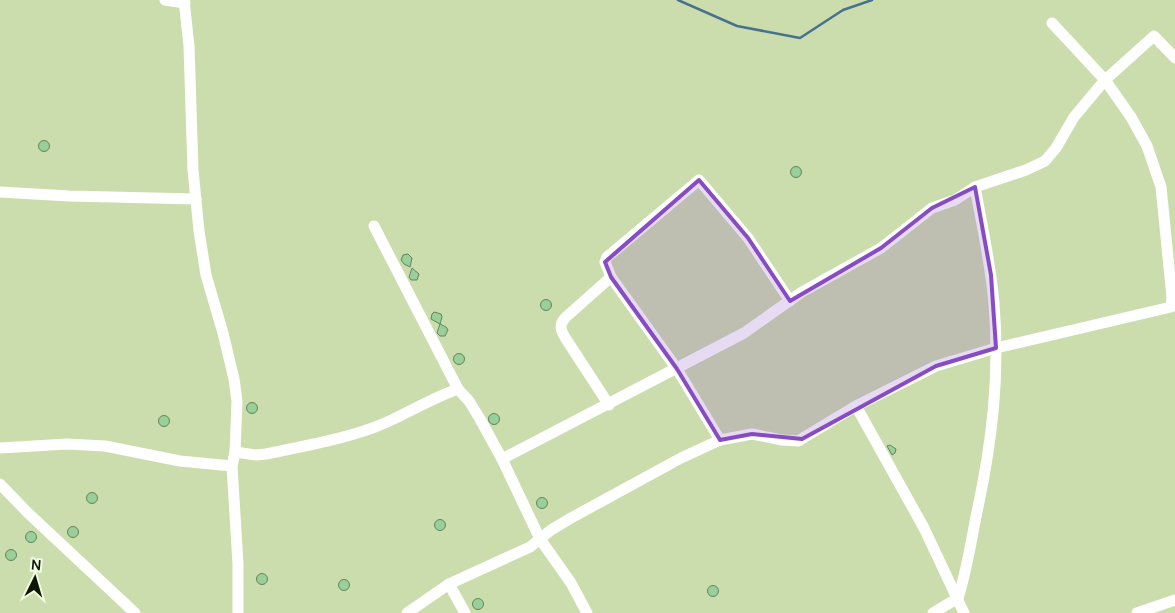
<svg xmlns="http://www.w3.org/2000/svg" width="1175" height="613" font-family="Manrope,sans-serif">
  <style>
    .lines { fill: none; stroke-linecap: round; stroke-linejoin: round }
    .stream { stroke: #47728e; stroke-width: 2.5 }
    .building { fill: #99cf98; stroke: #628460 }
    .street { stroke: #fff; stroke-width: 11 }
    .marked { fill: #874cc3; fill-opacity: 0.2; stroke: #874cc3; stroke-width: 4; stroke-linejoin: round }
  </style>
  <rect width="100%" height="100%" fill="#ccddad"/>
  <g class="lines">
    <path class="stream" d="M678,0L737,26L800,38L843,10L872,0"/>
  </g>
  <g class="building">
    <circle cx="44" cy="146" r="5.5"/>
    <circle cx="796" cy="172" r="5.5"/>
    <path d="M408,254L412,258L410,267L404,264L401,260L403,255Z"/>
    <path d="M412,268L419,274L417,280H411L409,277Z"/>
    <circle cx="546" cy="305" r="5.5"/>
    <path d="M434,312L441,314L442,317L440,324L431,319L432,314Z"/>
    <path d="M440,324L446,327L448,330L445,336H440L437,333Z"/>
    <circle cx="459" cy="359" r="5.5"/>
    <circle cx="252" cy="408" r="5.5"/>
    <circle cx="494" cy="419" r="5.5"/>
    <circle cx="164" cy="421" r="5.5"/>
    <path d="M890,445L896,449L895,453L892,455L887,446Z"/>
    <circle cx="92" cy="498" r="5.5"/>
    <circle cx="542" cy="503" r="5.5"/>
    <circle cx="440" cy="525" r="5.5"/>
    <circle cx="73" cy="532" r="5.5"/>
    <circle cx="31" cy="537" r="5.5"/>
    <circle cx="11" cy="555" r="5.5"/>
    <circle cx="262" cy="579" r="5.5"/>
    <circle cx="344" cy="585" r="5.5"/>
    <circle cx="713" cy="591" r="5.5"/>
    <circle cx="478" cy="604" r="5.5"/>
  </g>
  <g class="lines">
    <g class="street">
      <path d="M165,0L185,3"/>
      <path d="M184,0L189,46L193,170L199,231L206,275L223,333L234,379L237,401L235,452L232,466L238,564V613"/>
      <path d="M1052,23L1105,80L1131,117L1147,146L1161,187L1172,297"/>
      <path d="M0,192L69,196L196,199"/>
      <path d="M374,226L458,389"/>
      <path d="M609,405L566,339C561,331 558,325 566,317L611,277"/>
      <path d="M856,406L924,528L964,613"/>
      <path d="M720,440L752,434L782,440L798,441L856,406L936,366L996,348L1171,307L1172,297H1175"/>
      <path d="M0,448L67,444L105,446L180,461L232,466"/>
      <path d="M235,452L256,455L266,454C303,446 351,438 385,423C410,412 432,398 458,389L469,401L480,419L502,459L540,539L571,583L587,613"/>
      <path d="M502,459L744,333L802,292L881,248L932,208L955,200L975,187L1026,170L1045,161L1056,148L1074,117L1105,80L1154,36L1175,58"/>
      <path d="M0,484L28,513L135,613"/>
      <path d="M449,584L465,613"/>
      <path d="M407,613L449,584L530,547L551,530L571,518L681,458L720,440L677,369L611,277L605,262L607,257L612,253L699,180L748,238L790,301"/>
      <path d="M933,613L958,598C967,570 971,541 977,512C992,442 1000,376 994,304C991,265 982,226 975,187"/>
      <path d="M1137,613L1175,600"/>
    </g>
  </g>
  <path class="marked" d="M699,180L748,238L790,301L881,248L932,208L975,187L991,275L996,348L936,366L802,439L752,434L720,440L677,369L611,277L605,262Z"/>
  <g transform="translate(35 578) rotate(5)" stroke="#f1fbe2" stroke-width="4" paint-order="stroke">
  <path d="M0-4L9 19L0 12L-9 19Z" fill="#101605"/>
  <text y="-8" font-size="14" font-weight="bold" text-anchor="middle" fill="#101605">N</text>
  </g>
</svg>
